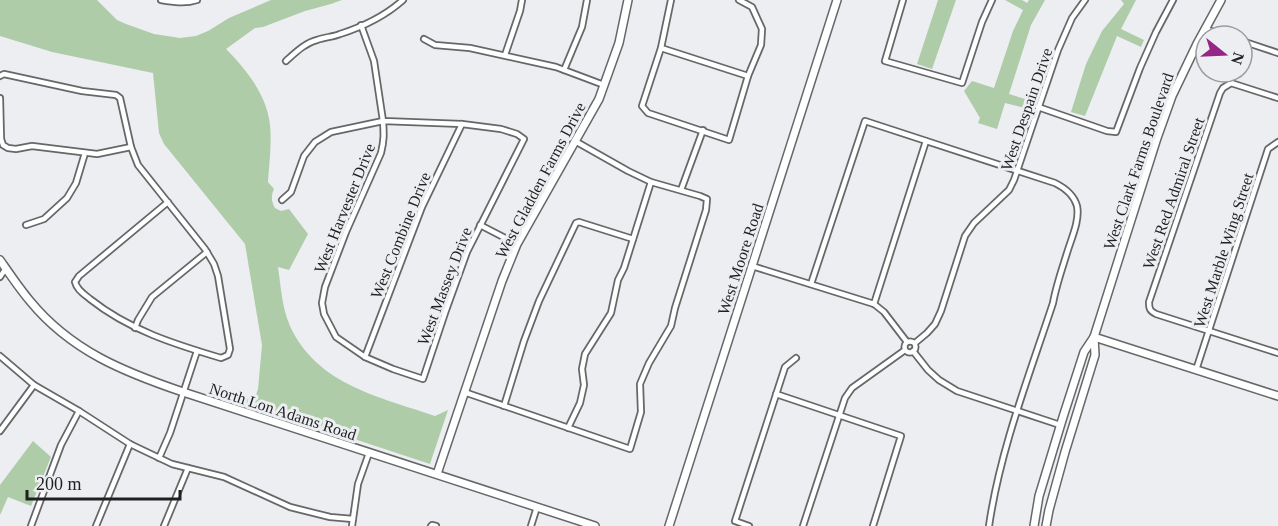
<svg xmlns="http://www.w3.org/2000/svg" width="1278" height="526" font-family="'Times New Roman',serif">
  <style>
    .green { fill: #afcca9 }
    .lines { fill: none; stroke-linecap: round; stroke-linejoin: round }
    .street-casing { stroke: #656769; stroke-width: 8 }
    .secondary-casing { stroke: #656769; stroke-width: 10 }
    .street { stroke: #fff; stroke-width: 4.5 }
    .secondary { stroke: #fff; stroke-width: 7 }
    .labels { text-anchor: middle; stroke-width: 6; stroke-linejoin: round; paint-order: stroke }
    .street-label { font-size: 16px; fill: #1f2021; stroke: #eceef1 }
  </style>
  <rect width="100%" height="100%" fill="#eceef1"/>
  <g class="green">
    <path d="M0,0H97L117,20L126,24L154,34L180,38L196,36L208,31L229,18L271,0H342L331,4L305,11L263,27L255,28L226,49C246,69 267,95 270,125C272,144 269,164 268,182L274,189C271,196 271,201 275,208L281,211L289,209L308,234L289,270L278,267C281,287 282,308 290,326C317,385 380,397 435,416L448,410L430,464L236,400L255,398L258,389L262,345L245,244L164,144L159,133L153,73L52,52L0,36Z"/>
    <path d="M938,0H956L932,69L917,64Z"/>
    <path d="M1005,0H1022L1027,3L1029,0H1045L1031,25L1009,94L1032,101L1029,109L1005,103L997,129L978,123L980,118L964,91L972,81L994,88L1013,31L1023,10Z"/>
    <path d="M1121,0H1136L1121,29L1144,40L1141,47L1117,36L1085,116L1071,112L1086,64L1102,31L1124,4Z"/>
    <path d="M33,441L51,457L31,506L8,497L0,515V485Z"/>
  </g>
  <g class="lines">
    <defs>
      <g id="street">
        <path d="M161,0C173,2 185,4 197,0"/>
        <path d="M671,0L661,48L642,106L648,113L729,140L748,76L761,45L762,29L752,7L739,0"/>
        <path d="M903,0L885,61L962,83L982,22L992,0"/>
        <path d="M1205,29L1226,36"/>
        <path d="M424,39L435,45L470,48L556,67L604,85"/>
        <path d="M1242,41L1278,53"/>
        <path d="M661,48L748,76"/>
        <path d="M505,55L520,11L522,0"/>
        <path d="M286,61C295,53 305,43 317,40C325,37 333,37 340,34C362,27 385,16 403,0"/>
        <path d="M564,70L582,27L587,0"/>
        <path d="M0,76L4,74L82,91L116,95L120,98L131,147L138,165L205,249L214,264L218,276L230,349L228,355L221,358C174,344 129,330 90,299C84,294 77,290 75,282L79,276L168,202"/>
        <path d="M0,98L1,139L3,145L8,148L16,149L32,146L97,154L131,147"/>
        <path d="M1278,98L1231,83L1223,88L1220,93L1149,302C1149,309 1150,311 1156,314L1278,353"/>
        <path d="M1038,107L1107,131L1116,132L1140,68L1156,32L1173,0"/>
        <path d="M681,190L703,130"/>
        <path d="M282,200L291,192L304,156L315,142L331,132L383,121L462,124L501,129L517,134L524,139L467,252L445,313L423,379L393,369L365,357L336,337L324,314L322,303L325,287L346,232L381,153C384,141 384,134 383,121L374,61L361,25"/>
        <path d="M26,225L44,219L67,198L76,183L85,153"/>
        <path d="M480,225L517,244"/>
        <path d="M752,266L874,304L884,312L907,342"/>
        <path d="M0,277L6,268"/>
        <path d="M811,284L865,121L1055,183C1065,188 1074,195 1077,206C1080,221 1071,239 1067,253C1062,269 1056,286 1053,303C1029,376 1000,450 989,526"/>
        <path d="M874,304L926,141"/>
        <path d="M135,328L138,320L152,297L207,252"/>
        <circle cx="910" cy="347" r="5.5"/>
        <path d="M915,343L927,333L935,324L941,311L965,236L974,223L1009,190L1014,180L1058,50L1072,18L1085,0"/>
        <path d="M913,351L928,370L939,380L957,391L1060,425"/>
        <path d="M0,356L34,385L79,411L130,444L172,464L224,477L290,507L330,517L353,519"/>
        <path d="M365,357L422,207L462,124"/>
        <path d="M1196,370L1268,149L1278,142"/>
        <path d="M464,392L630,449L641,412L640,384L649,363L671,326L675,308L706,210L707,199L700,196L651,182L628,171L575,141"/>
        <path d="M776,394L901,436L873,526"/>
        <path d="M504,406L524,341L539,301L576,223L579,222L633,239"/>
        <path d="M568,428L580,403L584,385L582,369L585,354L611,313L618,280L624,268L651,182"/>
        <path d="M0,431L34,385"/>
        <path d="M159,458L170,433L197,351"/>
        <path d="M31,526L61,445L79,411"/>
        <path d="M96,526L130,444"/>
        <path d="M164,526L188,468"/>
        <path d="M352,526L358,484L369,453"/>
        <path d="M431,526L432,525L436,526"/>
        <path d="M531,526L537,507"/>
        <path d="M749,526L735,521L785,367L796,358"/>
        <path d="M803,526L845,398L852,388L905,350"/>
      </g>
      <g id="secondary">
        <path d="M0,260C9,273 19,288 30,301C71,351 124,372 183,392L595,526"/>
        <path d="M1094,337L1278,396"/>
        <path d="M437,474L502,281L517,244L599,99L619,43L628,0"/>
        <path d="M669,526L837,0"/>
        <path d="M1034,526L1039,496L1063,417L1084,352L1094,337L1157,138L1172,96L1197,44L1221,0"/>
        <path d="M1046,526L1049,510L1065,452L1095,355L1094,337"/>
      </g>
    </defs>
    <use href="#street" class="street-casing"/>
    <use href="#secondary" class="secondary-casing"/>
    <use href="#street" class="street"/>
    <use href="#secondary" class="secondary"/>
  </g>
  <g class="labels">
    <g class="street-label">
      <text transform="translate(1026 109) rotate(-71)" y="6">West Despain Drive</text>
      <text transform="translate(1138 161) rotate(-71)" y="6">West Clark Farms Boulevard</text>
      <text transform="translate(540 180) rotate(-62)" y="6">West Gladden Farms Drive</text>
      <text transform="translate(1173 193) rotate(-71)" y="6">West Red Admiral Street</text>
      <text transform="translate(344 208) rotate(-68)" y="6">West Harvester Drive</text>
      <text transform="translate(400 235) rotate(-68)" y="6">West Combine Drive</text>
      <text transform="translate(1223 250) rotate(-72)" y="6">West Marble Wing Street</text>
      <text transform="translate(740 259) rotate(-72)" y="6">West Moore Road</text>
      <text transform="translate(444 286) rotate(-69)" y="6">West Massey Drive</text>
      <text transform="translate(283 411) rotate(18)" y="6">North Lon Adams Road</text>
    </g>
  </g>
  <g transform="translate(1224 54) rotate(108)"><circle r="28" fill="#eceef1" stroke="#9a9c9e" stroke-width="1.5"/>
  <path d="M0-4.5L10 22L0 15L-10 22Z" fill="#952686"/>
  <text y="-9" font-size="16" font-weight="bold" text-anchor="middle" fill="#1f2021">N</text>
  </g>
  <path d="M27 490v9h153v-9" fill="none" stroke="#1f2021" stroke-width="3"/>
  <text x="36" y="490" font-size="18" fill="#1f2021" stroke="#eceef1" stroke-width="4.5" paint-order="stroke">200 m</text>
</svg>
